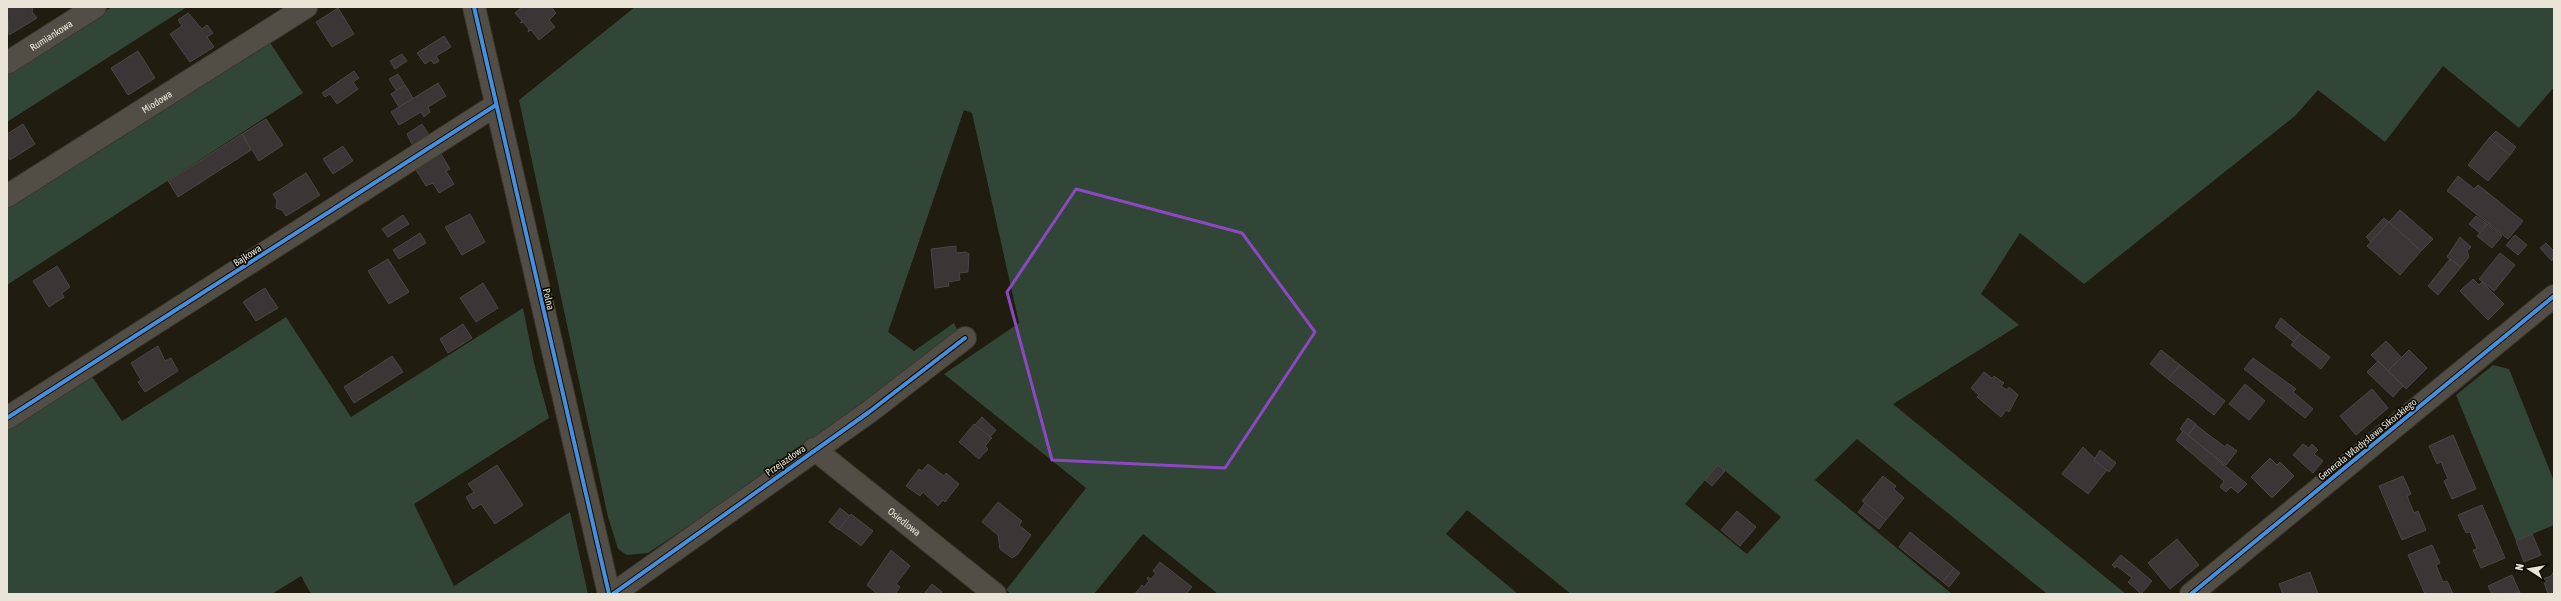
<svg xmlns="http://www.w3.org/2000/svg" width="2561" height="601" font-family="'Asap Condensed',sans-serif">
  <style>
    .green { fill: #314636; fill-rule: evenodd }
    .building { fill: #3b3635; stroke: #4a4645 }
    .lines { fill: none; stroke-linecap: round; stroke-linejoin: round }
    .minor-casing { stroke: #3a382f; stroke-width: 24 }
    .minor { stroke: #524e45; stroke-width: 22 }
    .cycleway-casing { stroke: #0e0b03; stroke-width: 6 }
    .cycleway { stroke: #468fdf; stroke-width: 4 }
    .marked { fill: none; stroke: #8c48c2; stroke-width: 3; stroke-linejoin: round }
    .labels { text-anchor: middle; stroke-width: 3.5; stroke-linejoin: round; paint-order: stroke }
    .street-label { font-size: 10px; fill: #e9e4d5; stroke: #0e0b03 }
  </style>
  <rect width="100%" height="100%" fill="#201c0f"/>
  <g class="green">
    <path d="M112,7H187L7,122V74Z"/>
    <path d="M635,7H2554V87L2519,128L2443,66L2385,142L2318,90L2295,116L2084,284L2020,233L1981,294L2019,325L1893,404L2126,594H2047L1857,439L1815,480L1952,594H1571L1467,510L1446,534L1518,594H1218L1143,534L1094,594H1011L1006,590L1086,488L944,374L1019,323L972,113L964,110L888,332L914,351L954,323L958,332L862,410L648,553L627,555L618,549L608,517L519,100ZM1718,465L1781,517L1747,554L1685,504Z"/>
    <path d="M267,38L303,93L7,285V203Z"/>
    <path d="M523,308L534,363L549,418L414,504L454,586L570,512L588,594H311L301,576L272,594H7V424L89,372L122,421L286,317L351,417Z"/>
    <path d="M2493,365L2509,369L2554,481V525L2516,541L2456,395Z"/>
  </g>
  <g class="building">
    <path d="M7,7H33L32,12L37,18L9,35Z"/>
    <path d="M522,7H551L556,13L549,20L555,27L539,40L531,30L528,32L529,29L523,22L520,23L522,21L515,13Z"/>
    <path d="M338,8L354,34L332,47L316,22Z"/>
    <path d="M188,13L202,29L207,25L213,33L207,37L214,47L190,62L170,34L182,26L178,20Z"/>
    <path d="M444,36L451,47L436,56L439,61L434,64L431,60L425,64L417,53Z"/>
    <path d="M138,51L155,78L128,95L111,68Z"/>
    <path d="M402,54L407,61L395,69L390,61Z"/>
    <path d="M354,71L359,78L353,82L358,89L337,104L330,94L325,97L322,93Z"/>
    <path d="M398,74L405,85L396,90L389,79Z"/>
    <path d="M438,83L446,96L428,107L430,112L424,117L421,112L399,125L391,112Z"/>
    <path d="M405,85L413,98L399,107L391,94Z"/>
    <path d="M266,119L283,145L259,161L242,134Z"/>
    <path d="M23,124L35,144L10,160L7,156V134Z"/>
    <path d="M422,124L432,140L415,150L407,134Z"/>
    <path d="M2496,131L2516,147L2510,155L2489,138Z"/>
    <path d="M242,134L251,150L178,197L168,181Z"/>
    <path d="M2489,138L2510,155L2488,181L2468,165Z"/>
    <path d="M343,146L353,161L333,174L323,159Z"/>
    <path d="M441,154L450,169L446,171L454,184L439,193L433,183L426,186L416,170Z"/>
    <path d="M306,173L320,195L286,216L282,210L276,208L277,201L273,194Z"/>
    <path d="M2458,176L2474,189L2478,185L2523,221L2508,239L2447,191Z"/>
    <path d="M2400,210L2433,239L2421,251L2389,222Z"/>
    <path d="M470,214L485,242L462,255L445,227Z"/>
    <path d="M403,215L409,224L388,237L382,229Z"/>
    <path d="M2476,216L2487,224L2480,233L2469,224Z"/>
    <path d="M2384,218L2389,222L2371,242L2366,237Z"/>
    <path d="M2389,222L2421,251L2400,275L2367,246Z"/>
    <path d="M2487,224L2502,236L2492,248L2477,236Z"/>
    <path d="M420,233L426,243L399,259L393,250Z"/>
    <path d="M2515,235L2527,245L2518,255L2506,245Z"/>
    <path d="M2460,237L2471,247L2467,251L2469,257L2461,267L2447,257Z"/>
    <path d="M2546,243L2554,251L2552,261L2540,248Z"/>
    <path d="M956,246V253L966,252L969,254L968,272L959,273L960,280L948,282L949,286L935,288L931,249Z"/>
    <path d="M2500,253L2515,265L2494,291L2479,279Z"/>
    <path d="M388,259L409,292L389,304L368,271Z"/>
    <path d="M2450,259L2461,267L2438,295L2428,286Z"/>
    <path d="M57,266L70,287L62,293L64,297L49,307L33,281Z"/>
    <path d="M2473,279L2479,285L2482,282L2504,304L2488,320L2460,291Z"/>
    <path d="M483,283L498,308L476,322L460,298Z"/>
    <path d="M265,288L278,308L256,321L243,302Z"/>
    <path d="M2281,318L2300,334L2294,342L2275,327Z"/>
    <path d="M463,324L472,338L448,353L440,339Z"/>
    <path d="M2300,334L2330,357L2321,369L2291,345Z"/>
    <path d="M2386,341L2402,358L2388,371L2371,355Z"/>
    <path d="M158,346L165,361L171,358L178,371L145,392L138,382L141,380L131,363Z"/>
    <path d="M2161,350L2180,365L2168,379L2150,364Z"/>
    <path d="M2409,350L2427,368L2406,389L2388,371Z"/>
    <path d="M392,356L403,372L354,403L344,387Z"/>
    <path d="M2253,358L2296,389L2293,392L2313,409L2305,418L2244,369Z"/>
    <path d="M2378,361L2403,386L2393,397L2367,372Z"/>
    <path d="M2180,365L2225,401L2214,415L2168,379Z"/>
    <path d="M1984,372L1992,378L1994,376L2004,383L2001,386L2007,390L2009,387L2018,395L2009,412L2006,410L2001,417L1977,397L1979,395L1971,388Z"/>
    <path d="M2245,384L2265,401L2249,420L2229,404Z"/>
    <path d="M2372,389L2388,408L2356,435L2340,416Z"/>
    <path d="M982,417L996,430L990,437L975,425Z"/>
    <path d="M2188,418L2196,424L2188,435L2180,429Z"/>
    <path d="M974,424L992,438L985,446L988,449L979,459L959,442Z"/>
    <path d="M2196,425L2225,447L2227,444L2237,451L2226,465L2188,435Z"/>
    <path d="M2183,431L2247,484L2238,493L2231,487L2226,492L2220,487L2224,481L2176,440Z"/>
    <path d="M2453,435L2476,489L2452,499L2444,481L2448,479L2441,462L2437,464L2429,446Z"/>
    <path d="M2303,444L2309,448L2312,444L2318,450L2314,454L2323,461L2313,473L2293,455Z"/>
    <path d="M2083,447L2107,470L2088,494L2062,474Z"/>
    <path d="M2100,450L2116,463L2109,472L2094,460Z"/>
    <path d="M2270,458L2277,465L2280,462L2294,476L2272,498L2251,477Z"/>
    <path d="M928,464L944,476L946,473L959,484L945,502L943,500L938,506L923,492L920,496L906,486L919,469L922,471Z"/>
    <path d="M497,465L523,505L495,524L481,504L473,509L466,497L474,492L468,484Z"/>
    <path d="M1718,465L1725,471L1712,486L1705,480Z"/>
    <path d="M1883,476L1896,486L1894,489L1904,498L1886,520L1862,501Z"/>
    <path d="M2403,476L2411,494L2407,496L2414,513L2418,511L2426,530L2402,540L2379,486Z"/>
    <path d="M998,502L1022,521L1019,525L1031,535L1018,554L1012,558L1000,549L998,535L982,522Z"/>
    <path d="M1865,503L1886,520L1879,529L1858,512Z"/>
    <path d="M2482,505L2505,558L2481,568L2473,550L2477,549L2470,532L2466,533L2458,515Z"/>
    <path d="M840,508L850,516L839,530L829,522Z"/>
    <path d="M1737,511L1756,527L1740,546L1721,530Z"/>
    <path d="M851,514L873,531L861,546L839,529Z"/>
    <path d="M1910,532L1954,568L1943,582L1899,547Z"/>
    <path d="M2532,534L2541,555L2524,562L2516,541Z"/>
    <path d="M2177,539L2199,565L2170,589L2148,563Z"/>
    <path d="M2432,545L2440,563L2436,565L2443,582L2447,581L2453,594H2425L2408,555Z"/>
    <path d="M891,550L910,566L896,584L900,587L895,594H877L867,585Z"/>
    <path d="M2121,555L2152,581L2141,594L2128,582L2132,578L2117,566L2115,568L2112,565Z"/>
    <path d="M1160,562L1192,587L1186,594H1135L1142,585L1144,587L1149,581L1147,579L1148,577L1151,579L1156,573L1153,571Z"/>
    <path d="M1954,568L1960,573L1949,587L1943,582Z"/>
    <path d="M2554,571V594H2548L2543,579L2551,576Z"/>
    <path d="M2310,572L2318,594H2283L2279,584Z"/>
    <path d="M2512,575L2520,593L2492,594L2488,586Z"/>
    <path d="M932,584L942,592L941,594H924Z"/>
  </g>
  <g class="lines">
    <defs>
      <g id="minor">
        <path d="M474,7L609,594"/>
        <path id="s1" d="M7,63L95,7"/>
        <path id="s2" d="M7,196L306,7"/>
        <path d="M7,418L496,105"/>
        <path id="s3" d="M814,449L995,594"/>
        <path d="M613,594L869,412L965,338"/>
        <path d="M2191,594L2554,296"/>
      </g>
    </defs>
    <use href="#minor" class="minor-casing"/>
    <use href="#minor" class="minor"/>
    <defs>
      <g id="cycleway">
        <path d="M474,7L609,594"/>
        <path d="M7,418L496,105"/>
        <path d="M613,594L869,412L965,338"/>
        <path d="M2191,594L2554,296"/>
      </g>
    </defs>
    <use href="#cycleway" class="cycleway-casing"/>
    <use href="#cycleway" class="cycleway"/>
  </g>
  <path class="marked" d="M1076,189L1242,233L1315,332L1225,468L1052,460L1007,292Z"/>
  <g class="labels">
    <g class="street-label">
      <text dy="4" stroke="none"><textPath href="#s1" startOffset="52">Rumiankowa</textPath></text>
      <text dy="4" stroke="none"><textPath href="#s2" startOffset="177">Miodowa</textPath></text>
      <text transform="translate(247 255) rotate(-33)" y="4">Bajkowa</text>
      <text transform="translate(549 299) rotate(77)" y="4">Polna</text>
      <text transform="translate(2367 439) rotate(-39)" y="4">Generała Władysława Sikorskiego</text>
      <text transform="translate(785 460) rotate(-35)" y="4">Przejazdowa</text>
      <text dy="4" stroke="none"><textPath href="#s3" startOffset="116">Osiedlowa</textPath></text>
    </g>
  </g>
  <rect width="2561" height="601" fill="none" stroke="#e9e4d5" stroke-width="16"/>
  <g transform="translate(2529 569) rotate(282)" stroke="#0e0b03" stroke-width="3" paint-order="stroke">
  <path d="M0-3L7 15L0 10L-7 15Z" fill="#e9e4d5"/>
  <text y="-6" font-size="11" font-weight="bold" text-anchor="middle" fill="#e9e4d5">N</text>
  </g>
</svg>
